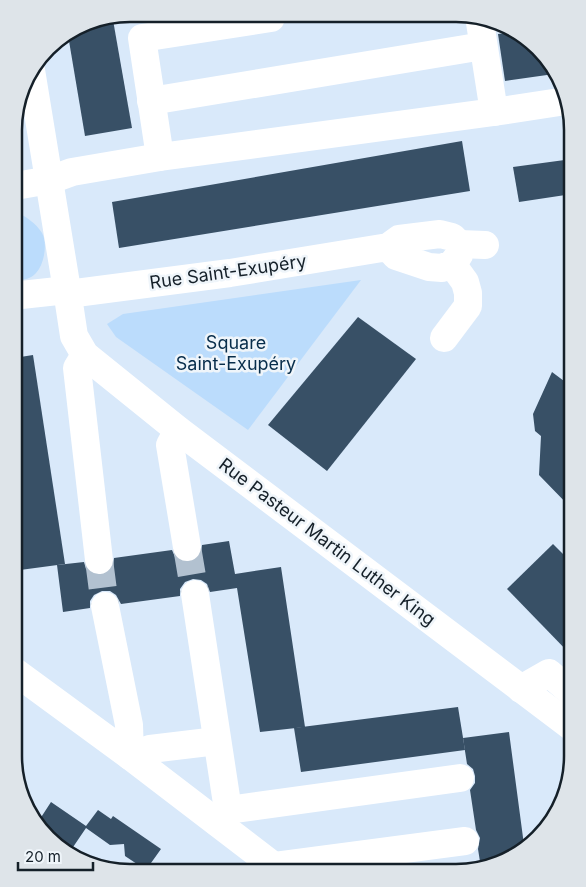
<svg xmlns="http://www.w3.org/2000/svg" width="586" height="887" font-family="Inter,sans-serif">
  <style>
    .green { fill: #bbdcfc }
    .building { fill: #385066 }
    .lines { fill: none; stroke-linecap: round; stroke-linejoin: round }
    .minor-tunnel { stroke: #b2c1d0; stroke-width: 28; stroke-dasharray: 28 14; stroke-linecap: butt }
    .minor { stroke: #fff; stroke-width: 28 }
    .labels { text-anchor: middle; stroke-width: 5; stroke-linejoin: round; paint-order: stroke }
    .street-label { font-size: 18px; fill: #152029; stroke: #eff5fa }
    .park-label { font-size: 18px; fill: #072d4b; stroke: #eff5fa }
    .rim { fill: none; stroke: #152029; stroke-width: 2.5 }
  </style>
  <rect width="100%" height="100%" fill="#d9e9fa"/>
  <g class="green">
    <path d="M15,211C25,216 36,223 42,233C48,243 44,265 36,273C31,279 22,280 15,281Z"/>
    <path d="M361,280L248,430L116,337L107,324L123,314Z"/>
  </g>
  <g class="building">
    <path d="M93,20H113L132,128L85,136L68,35Z"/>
    <path d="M513,32L527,38L554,74L505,81L498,34Z"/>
    <path d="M462,141L470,191L119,248L112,202Z"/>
    <path d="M572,159V194L519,202L513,167Z"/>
    <path d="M358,317L416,359L327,471L268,425Z"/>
    <path d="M33,355L65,564L20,570L14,531V358Z"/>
    <path d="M552,372L572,387V509L539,475L541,436L535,431L533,414Z"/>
    <path d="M229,541L235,574L281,567L305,727L260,732L237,588L210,592L207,584L201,580L193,579L185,582L180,589V596L121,604L116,595L110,591H102L94,595L90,601V608L63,612L57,565L84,562L86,569L92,574L101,575L108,573L113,567L114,558L172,550L175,557L181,561L189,562L197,559L201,553L202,545Z"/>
    <path d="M553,544L572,563V656L507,589Z"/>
    <path d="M458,707L465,750L301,772L294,728Z"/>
    <path d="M509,732L524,845L500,864L481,868L478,849L480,838L476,830L470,790L475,783V776L473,769L467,764L463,738Z"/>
    <path d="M51,802L86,826L98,810L111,819L113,816L161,849L146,870L125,856L124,844L110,845L86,828L69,853L60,849L38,822Z"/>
  </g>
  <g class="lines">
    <g class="minor-tunnel">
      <path d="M187,547L195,594"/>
      <path d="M99,560L105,606"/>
    </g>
    <g class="minor">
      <path d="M479,16L494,112"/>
      <path d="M31,70L67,290L74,336L85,355L178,430L572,727"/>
      <path d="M151,101L483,46"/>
      <path d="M160,157L142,38L271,18"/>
      <path d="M15,186L50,180L72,172L160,157L494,112L566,101"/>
      <path d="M459,244L485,245"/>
      <path d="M15,293L21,295L67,290"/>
      <path d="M68,294L230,273L388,247L399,239L440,234L452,237L459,244V255L452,264L442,268L429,267L396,256L388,247"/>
      <path d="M444,338L468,306V293L465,282L452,264"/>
      <path d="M85,355L77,368L99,560"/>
      <path d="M178,430L170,445L187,547"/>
      <path d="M195,594L228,810L218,823"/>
      <path d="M105,606L129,725L130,756L150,749L217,741"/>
      <path d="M14,671L130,756L283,873"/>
      <path d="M521,689L549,673L572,693"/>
      <path d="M228,810L460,778"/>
      <path d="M275,866L465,841"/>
    </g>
  </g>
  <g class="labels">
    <g class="street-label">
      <text transform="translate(228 272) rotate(-8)" y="6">Rue Saint-Exupéry</text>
      <text transform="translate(327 542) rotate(37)" y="6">Rue Pasteur Martin Luther King</text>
    </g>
    <g class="park-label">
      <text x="236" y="349">Square<tspan x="236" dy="21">Saint-Exupéry</tspan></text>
    </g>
  </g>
  <path d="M0 0H586V887H0ZM130 22H456A108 108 0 0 1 564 130V756A108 108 0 0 1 456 864H130A108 108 0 0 1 22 756V130A108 108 0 0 1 130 22Z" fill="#dee4e9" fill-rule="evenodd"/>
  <path class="rim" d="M130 22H456A108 108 0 0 1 564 130V756A108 108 0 0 1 456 864H130A108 108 0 0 1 22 756V130A108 108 0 0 1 130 22Z"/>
  <path d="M18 862v8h75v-8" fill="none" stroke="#152029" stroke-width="2.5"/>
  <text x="25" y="862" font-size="15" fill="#152029" stroke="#eff5fa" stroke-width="4" paint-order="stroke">20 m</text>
</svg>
